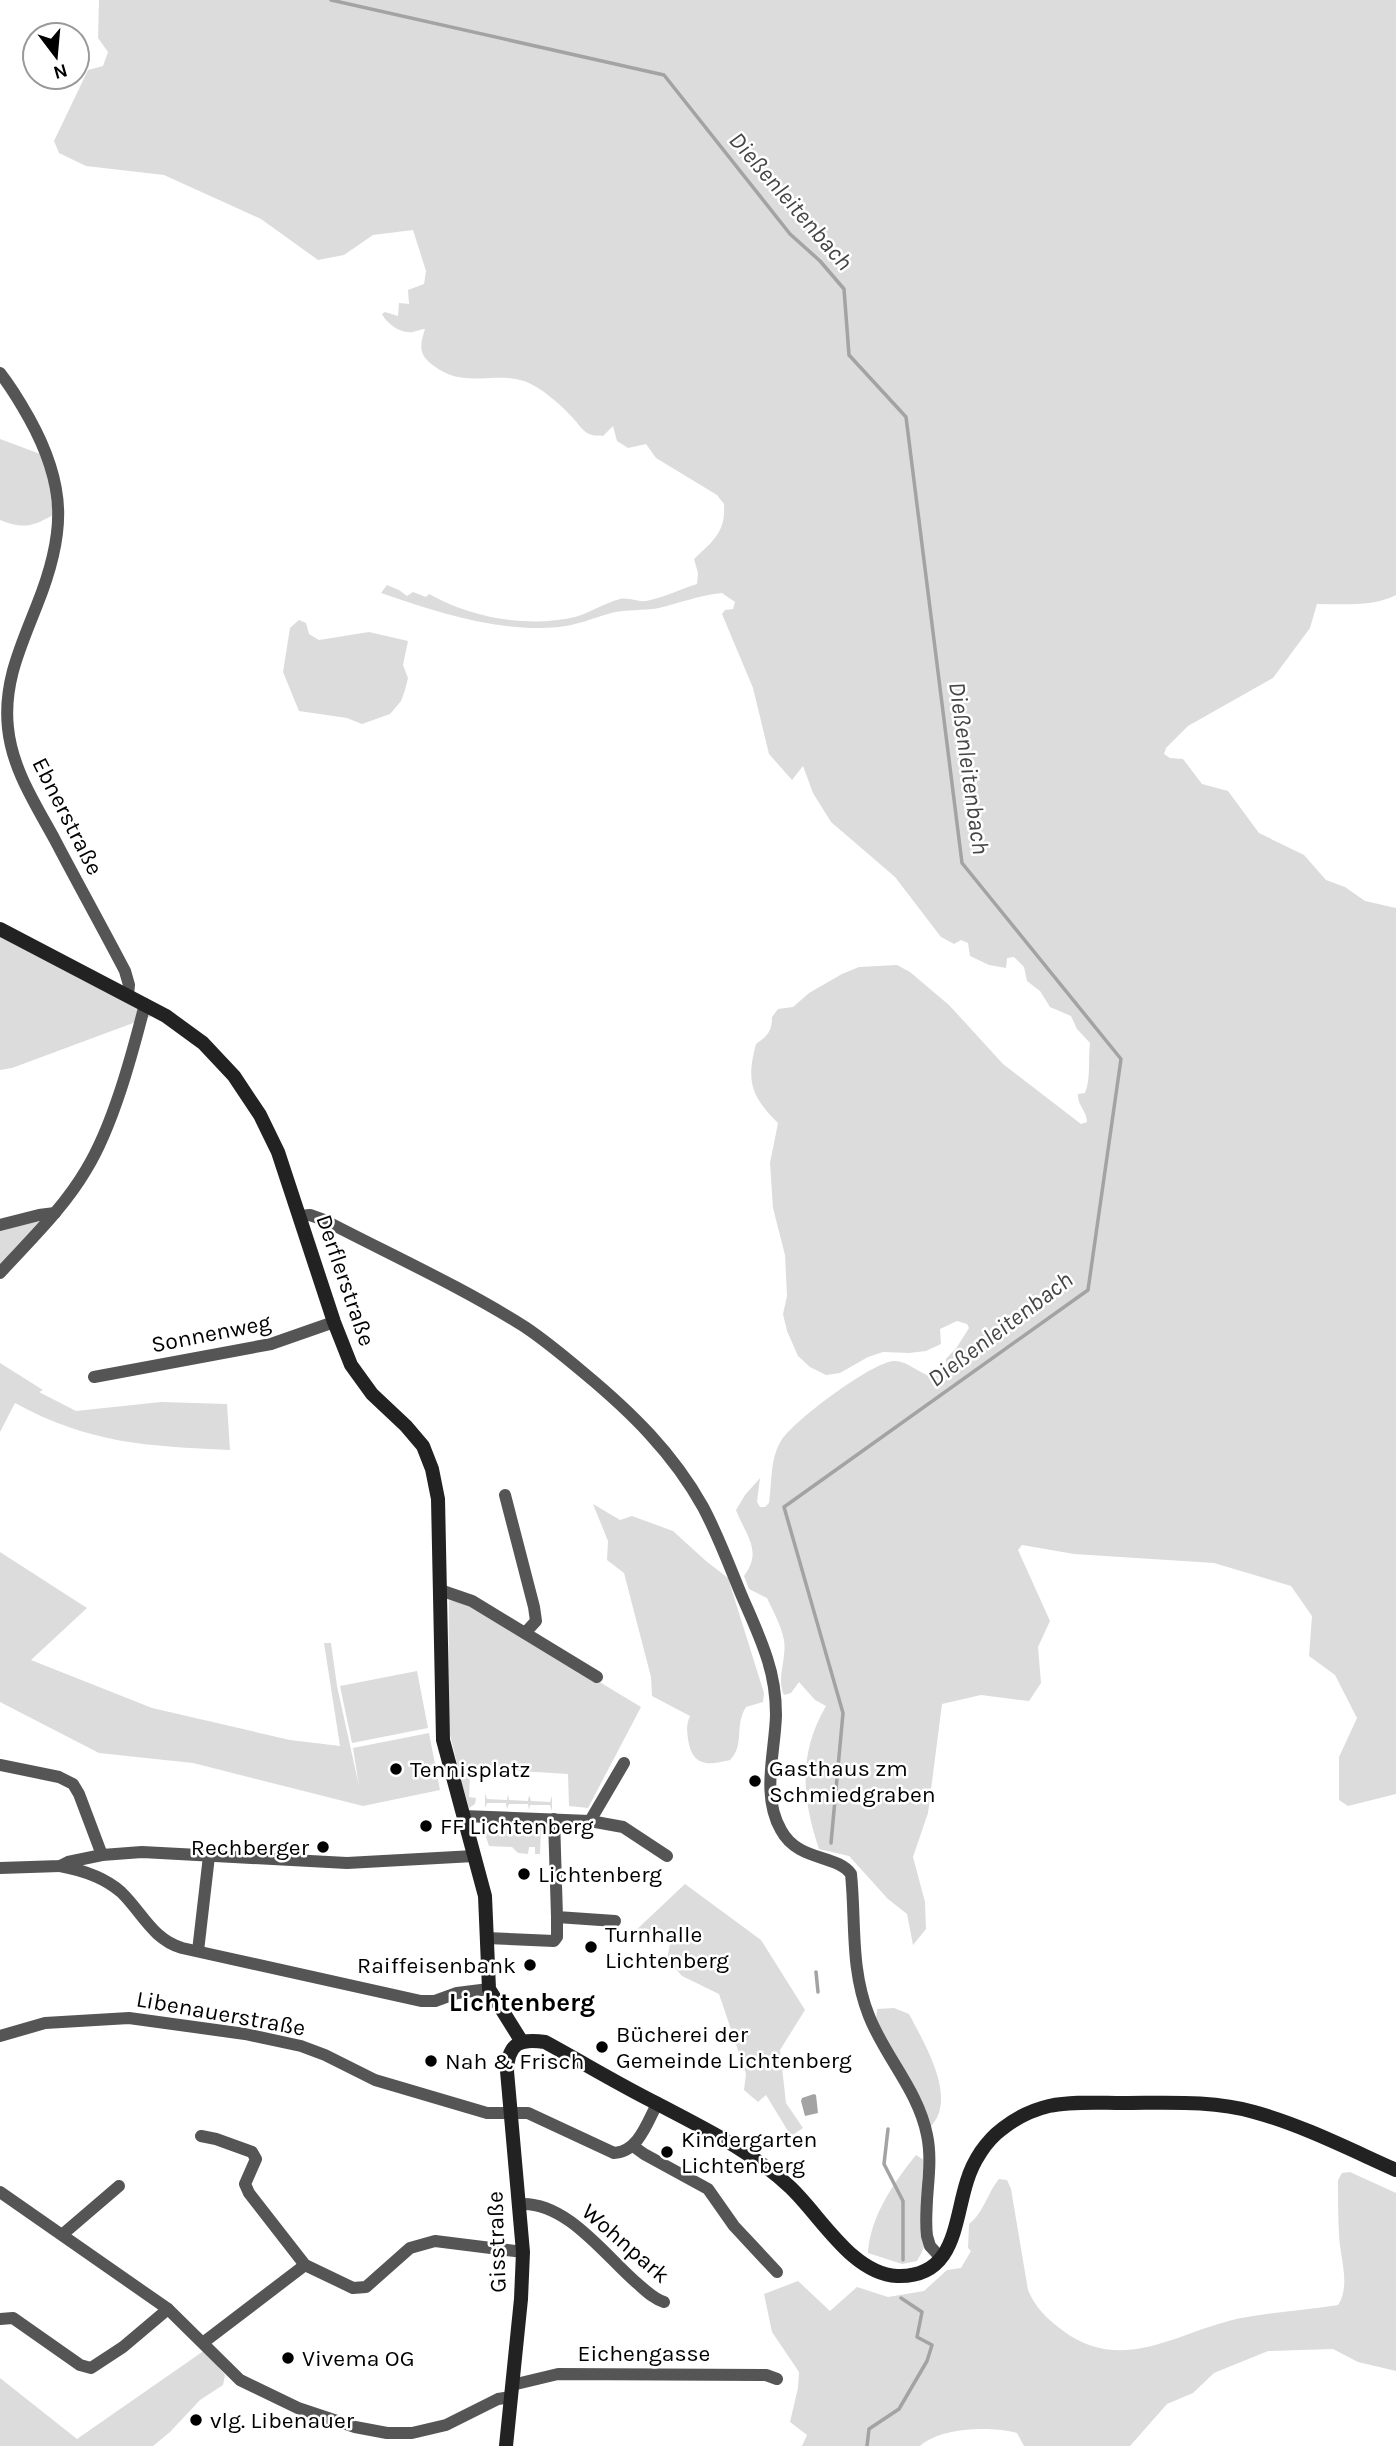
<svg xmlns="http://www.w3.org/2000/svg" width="1396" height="2446" font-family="Karla,sans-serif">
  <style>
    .green { fill: #dcdcdc }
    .water { fill: #a3a3a3 }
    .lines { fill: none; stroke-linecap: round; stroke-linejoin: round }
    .stream { stroke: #a3a3a3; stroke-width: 3.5 }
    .street { stroke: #555; stroke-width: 12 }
    .secondary { stroke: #222; stroke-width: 14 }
    .poi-dot { fill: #000; stroke: #fff; stroke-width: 2.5 }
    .labels { text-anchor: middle; stroke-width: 5; stroke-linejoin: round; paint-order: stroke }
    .street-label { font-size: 23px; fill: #000; stroke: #fff }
    .poi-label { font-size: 23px; fill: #000; stroke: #fff; text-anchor: start }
    .water-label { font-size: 24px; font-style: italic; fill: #444; stroke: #fff }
    .quarter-label { font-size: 26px; font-weight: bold; fill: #000; stroke: #fff }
  </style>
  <rect width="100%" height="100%" fill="#fff"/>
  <g class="green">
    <path d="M99,0H1396V595C1373,607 1343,604 1317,604L1310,628L1273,678L1188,726L1166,748L1164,754L1170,758L1183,759L1202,784L1228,791L1259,833L1304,855L1326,880L1345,887L1365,901L1396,908V1794L1348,1806L1339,1800V1757L1357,1718L1335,1675L1309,1656L1312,1616L1291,1586L1214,1563L1074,1554L1022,1545L1018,1550L1050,1621L1038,1647L1041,1683L1029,1701L981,1695L942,1704L928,1813L913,1857L925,1902L926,1929L913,1945L907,1914L888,1899L849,1856L819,1849C802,1798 798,1754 826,1706L815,1700L799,1682L791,1693L784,1695C776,1679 787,1658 784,1640C781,1625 773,1611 767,1598L749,1589L744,1576C763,1551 746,1536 736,1510L745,1495L760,1478L757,1502L760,1507H765L769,1503C772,1484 770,1458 781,1441C793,1421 872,1362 894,1361C913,1360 930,1389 946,1369V1359L957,1347L969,1328L967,1324L957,1321L940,1329L941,1344L926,1351L909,1353L883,1352L868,1357L840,1373L826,1375L810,1367L798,1356L787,1331L783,1314L787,1296L785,1255L773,1208L770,1163L778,1123C751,1096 746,1082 756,1044C767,1036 772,1032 772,1017L778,1009L793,1007L809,993L842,974L859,967L897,965L910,972L949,1005L1003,1064L1081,1124L1087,1122C1087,1111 1077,1105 1078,1094L1085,1093C1091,1079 1088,1058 1090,1043L1077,1029L1071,1016L1050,1007L1040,991L1027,981L1024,967L1014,957L1007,958L1006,968L989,965L970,956L968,943L961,940L954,944L941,937L895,877L831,822L813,793L803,766L792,780L769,754L753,688L722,614L725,610L733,609L735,602L722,593C700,595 680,603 659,608C643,611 627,609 611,613C594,618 577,625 559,627C499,633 437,612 381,593L387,585L399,590L407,596L413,592L426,597L429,594C471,618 528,628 575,617C590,613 604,603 620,599C629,597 637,602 646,601C663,598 681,589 697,584L698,573L694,559C713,541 726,532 724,504L717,495L656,458L646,444L628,448L617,441L613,426L603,436C600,435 596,436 592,435C582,432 579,424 572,417C560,404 541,387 524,381C493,371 464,389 434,366C419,355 419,347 425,329C421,329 417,331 413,332C401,334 387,324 382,314L385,312L398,316L399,303L409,304L408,290L424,284L426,271L413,230L373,235L344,255L318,260L261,219L164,175L86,166L59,153L54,141L88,70L103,66L108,52L98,38Z"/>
    <path d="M0,439L43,455L47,467L53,515C32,527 23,529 0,520Z"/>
    <path d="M299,620L306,623L309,634L319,640L369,632L408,641L403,665L408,678L405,690L401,701L390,714L362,724L347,718L299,711L283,672L290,628Z"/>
    <path d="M0,936L152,1016L12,1068L0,1070Z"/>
    <path d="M52,1212L0,1268V1223Z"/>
    <path d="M0,1363L43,1390L39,1392L76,1411L161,1402L227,1404L230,1450C147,1446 90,1444 15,1403L0,1432Z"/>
    <path d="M593,1504L620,1520L632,1516L673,1531L706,1561L728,1578L764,1693L763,1702L746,1707C734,1726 745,1745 730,1760C707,1766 692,1766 688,1739C687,1730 686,1725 690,1716L652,1696L651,1677L624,1573L607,1560L608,1541Z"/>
    <path d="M0,1552L87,1608L31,1660L152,1708L290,1740L340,1746L324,1643H331L337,1686L359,1786L353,1748L429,1733L440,1790L363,1806L193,1763L99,1753L0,1702Z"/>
    <path d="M449,1600L472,1605L641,1707L588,1808L569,1806L568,1774L458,1767L448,1727Z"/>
    <path d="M417,1671L428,1728L352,1743L340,1686Z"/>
    <path d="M458,1771H477V1774H470L469,1797L476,1798L475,1804L469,1808Z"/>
    <path d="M485,1793L487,1799L507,1800L508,1794L509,1800L528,1801L529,1795L531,1801L550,1802L552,1796V1811L550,1805H530L529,1810L528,1804H509L507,1809L506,1803H487L485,1808Z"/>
    <path d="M486,1826L541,1828L540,1854H535V1847H529L528,1854L518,1853L512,1847L489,1846L483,1828Z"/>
    <path d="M685,1884L761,1940L805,2010L780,2050L786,2103L803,2128L791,2136L766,2095L758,2102L744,2090L746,2074L719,1994L682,1976L667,1959L670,1944L634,1932Z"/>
    <path d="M894,2008L909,2014C924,2043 958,2098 931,2126L876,2020L877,2009Z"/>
    <path d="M916,2155L924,2160L922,2180L933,2194C934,2219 929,2241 917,2261L902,2264L868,2253C870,2217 894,2182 916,2155Z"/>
    <path d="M1350,2172L1396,2193V2371L1358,2362L1333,2349L1268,2351L1214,2373L1193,2393L1167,2404L1130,2446H1024L1017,2433C990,2426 941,2427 920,2446H802L807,2435L790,2422L798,2388L799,2372L772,2332L764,2294L798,2281L830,2311L857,2287L888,2297L924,2291L947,2270L961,2268L971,2251L968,2248L969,2224C983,2214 988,2192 999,2179L1007,2180L1011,2189L1028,2290C1035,2307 1047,2319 1062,2330C1123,2376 1178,2331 1241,2318C1273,2312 1306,2310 1338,2305C1351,2286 1340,2257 1339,2235C1338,2217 1338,2198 1338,2180L1342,2173Z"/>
    <path d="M205,2350L225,2375L223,2385L200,2400L170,2432L153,2446H0V2378L77,2439Z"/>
  </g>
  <path class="water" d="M814,2094L816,2095L818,2113L805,2116L801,2101L802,2098Z"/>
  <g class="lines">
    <g class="stream">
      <path d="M331,0L664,75L790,234L820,261L844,289L849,355L906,417L962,863L1121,1059L1088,1290L784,1507L843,1713L831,1843"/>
      <path d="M816,1972L818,1992"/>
      <path d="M888,2129L884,2164L903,2201V2260"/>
      <path d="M867,2446L869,2429L899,2409L927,2361L932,2345L917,2337L922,2312L901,2298"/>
    </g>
    <g class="street">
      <path d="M0,373C11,387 20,402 29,418C67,486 66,533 37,605C21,646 3,683 8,728C12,769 36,805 55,840C78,884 102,927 125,971L129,985L128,995"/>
      <path d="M300,1216L310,1215L324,1220C391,1255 462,1287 525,1327C546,1341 565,1357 584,1373C631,1412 673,1453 703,1507C718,1535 729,1565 741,1594C750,1615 760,1636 767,1658C773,1676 776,1696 776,1715C775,1753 761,1795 781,1830C798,1862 837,1854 851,1874C856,1923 850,1968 869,2016C885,2057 918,2090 927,2135C934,2168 923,2202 927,2236L930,2246L941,2258"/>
      <path d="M0,1225L39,1215L55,1213"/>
      <path d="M0,1273C30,1240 63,1209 86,1170C113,1126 132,1055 145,1004"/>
      <path d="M94,1377L271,1344L334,1322"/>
      <path d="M505,1495L534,1607L536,1621L525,1633"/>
      <path d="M440,1590L472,1601L597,1677"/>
      <path d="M0,1765L59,1777L73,1784L79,1794L102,1855"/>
      <path d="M463,1816L590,1821L623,1827L667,1856"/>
      <path d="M554,1819L557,1917L615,1921"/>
      <path d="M590,1821L624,1763"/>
      <path d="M60,1866C82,1870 104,1877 121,1892C142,1912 152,1939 182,1948L421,2001H435L457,1993L489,1989"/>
      <path d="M0,1868L60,1866L68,1862L102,1855L142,1852L347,1863L474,1856"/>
      <path d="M487,1938L554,1941L557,1937V1917"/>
      <path d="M198,1951L209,1856"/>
      <path d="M0,2036L45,2023L129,2018L245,2034L301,2046L325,2055L375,2080L487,2113H528L614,2153C638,2152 647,2123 657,2104"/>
      <path d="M201,2136L216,2139L252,2152L256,2159L245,2184L249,2193L305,2265L353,2288L366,2287L410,2248L435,2241L523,2252"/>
      <path d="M633,2146L644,2154L708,2189L734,2226L777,2272"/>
      <path d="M0,2192L168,2309L240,2380L298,2408L355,2427L387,2433H412L446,2425L498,2399L511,2397"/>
      <path d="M520,2204C567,2201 606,2257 638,2284C646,2291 654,2299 664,2302"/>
      <path d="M63,2234L119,2186"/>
      <path d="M0,2319L13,2318L80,2365L91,2368L123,2347L168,2309"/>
      <path d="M204,2342L305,2265"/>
      <path d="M512,2385L558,2374L766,2375L777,2379"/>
    </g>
    <g class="secondary">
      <path d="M0,929L166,1016L203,1043L234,1076L260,1115L278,1152L334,1322L351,1365L372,1394L406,1426L423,1446L432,1469L438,1499L443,1740L485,1896L489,1989L522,2042"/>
      <path d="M506,2446L521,2299L523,2252L507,2071C508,2044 519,2038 545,2042C582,2062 618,2084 656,2103C703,2128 750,2150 790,2187C820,2215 852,2274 897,2276C956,2278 954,2221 967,2181C973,2161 986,2141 1002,2129C1016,2118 1032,2110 1049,2106C1073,2101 1099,2103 1123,2103C1166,2103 1213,2100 1254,2112C1302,2125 1351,2150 1396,2170"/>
    </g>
  </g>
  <g class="poi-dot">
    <circle cx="396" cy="1769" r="7"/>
    <circle cx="755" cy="1781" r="7"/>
    <circle cx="426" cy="1826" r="7"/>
    <circle cx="323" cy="1847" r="7"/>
    <circle cx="524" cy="1874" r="7"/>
    <circle cx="591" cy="1947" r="7"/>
    <circle cx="530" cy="1965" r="7"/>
    <circle cx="602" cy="2047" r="7"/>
    <circle cx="431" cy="2061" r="7"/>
    <circle cx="667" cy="2152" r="7"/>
    <circle cx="288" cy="2358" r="7"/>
    <circle cx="196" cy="2420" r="7"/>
  </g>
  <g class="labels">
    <g class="street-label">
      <text transform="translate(68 816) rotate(63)" y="8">Ebnerstraße</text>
      <text transform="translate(346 1280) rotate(71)" y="8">Derflerstraße</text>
      <text transform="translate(211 1333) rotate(-11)" y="8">Sonnenweg</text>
      <text transform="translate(221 2013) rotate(10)" y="8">Libenauerstraße</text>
      <text transform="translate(496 2242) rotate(-92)" y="8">Gisstraße</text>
      <text transform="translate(626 2243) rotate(41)" y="8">Wohnpark</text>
      <text x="644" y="2361">Eichengasse</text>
    </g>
    <g class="poi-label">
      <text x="769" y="1776">Gasthaus zm<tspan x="769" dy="26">Schmiedgraben</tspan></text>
      <text x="410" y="1777">Tennisplatz</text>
      <text x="440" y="1834">FF Lichtenberg</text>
      <text x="309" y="1855" text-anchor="end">Rechberger</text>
      <text x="538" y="1882">Lichtenberg</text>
      <text x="605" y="1942">Turnhalle<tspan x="605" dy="26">Lichtenberg</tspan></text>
      <text x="516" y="1973" text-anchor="end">Raiffeisenbank</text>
      <text x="616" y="2042">Bücherei der<tspan x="616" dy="26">Gemeinde Lichtenberg</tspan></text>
      <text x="445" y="2069">Nah &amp; Frisch</text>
      <text x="681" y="2147">Kindergarten<tspan x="681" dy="26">Lichtenberg</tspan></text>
      <text x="302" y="2366">Vivema OG</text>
      <text x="210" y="2428">vlg. Libenauer</text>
    </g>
    <g class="water-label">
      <text transform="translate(791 201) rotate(49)" y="8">Dießenleitenbach</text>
      <text transform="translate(969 768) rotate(82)" y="8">Dießenleitenbach</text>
      <text transform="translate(1000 1329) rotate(-37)" y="8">Dießenleitenbach</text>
    </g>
    <g class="quarter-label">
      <text x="522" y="2011">Lichtenberg</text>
    </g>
  </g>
  <g transform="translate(56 56) rotate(164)"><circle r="33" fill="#ffffff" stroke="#999999" stroke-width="2"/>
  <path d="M0-5L12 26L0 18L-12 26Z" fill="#000000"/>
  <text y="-10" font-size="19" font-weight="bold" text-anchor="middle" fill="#000000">N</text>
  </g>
</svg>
